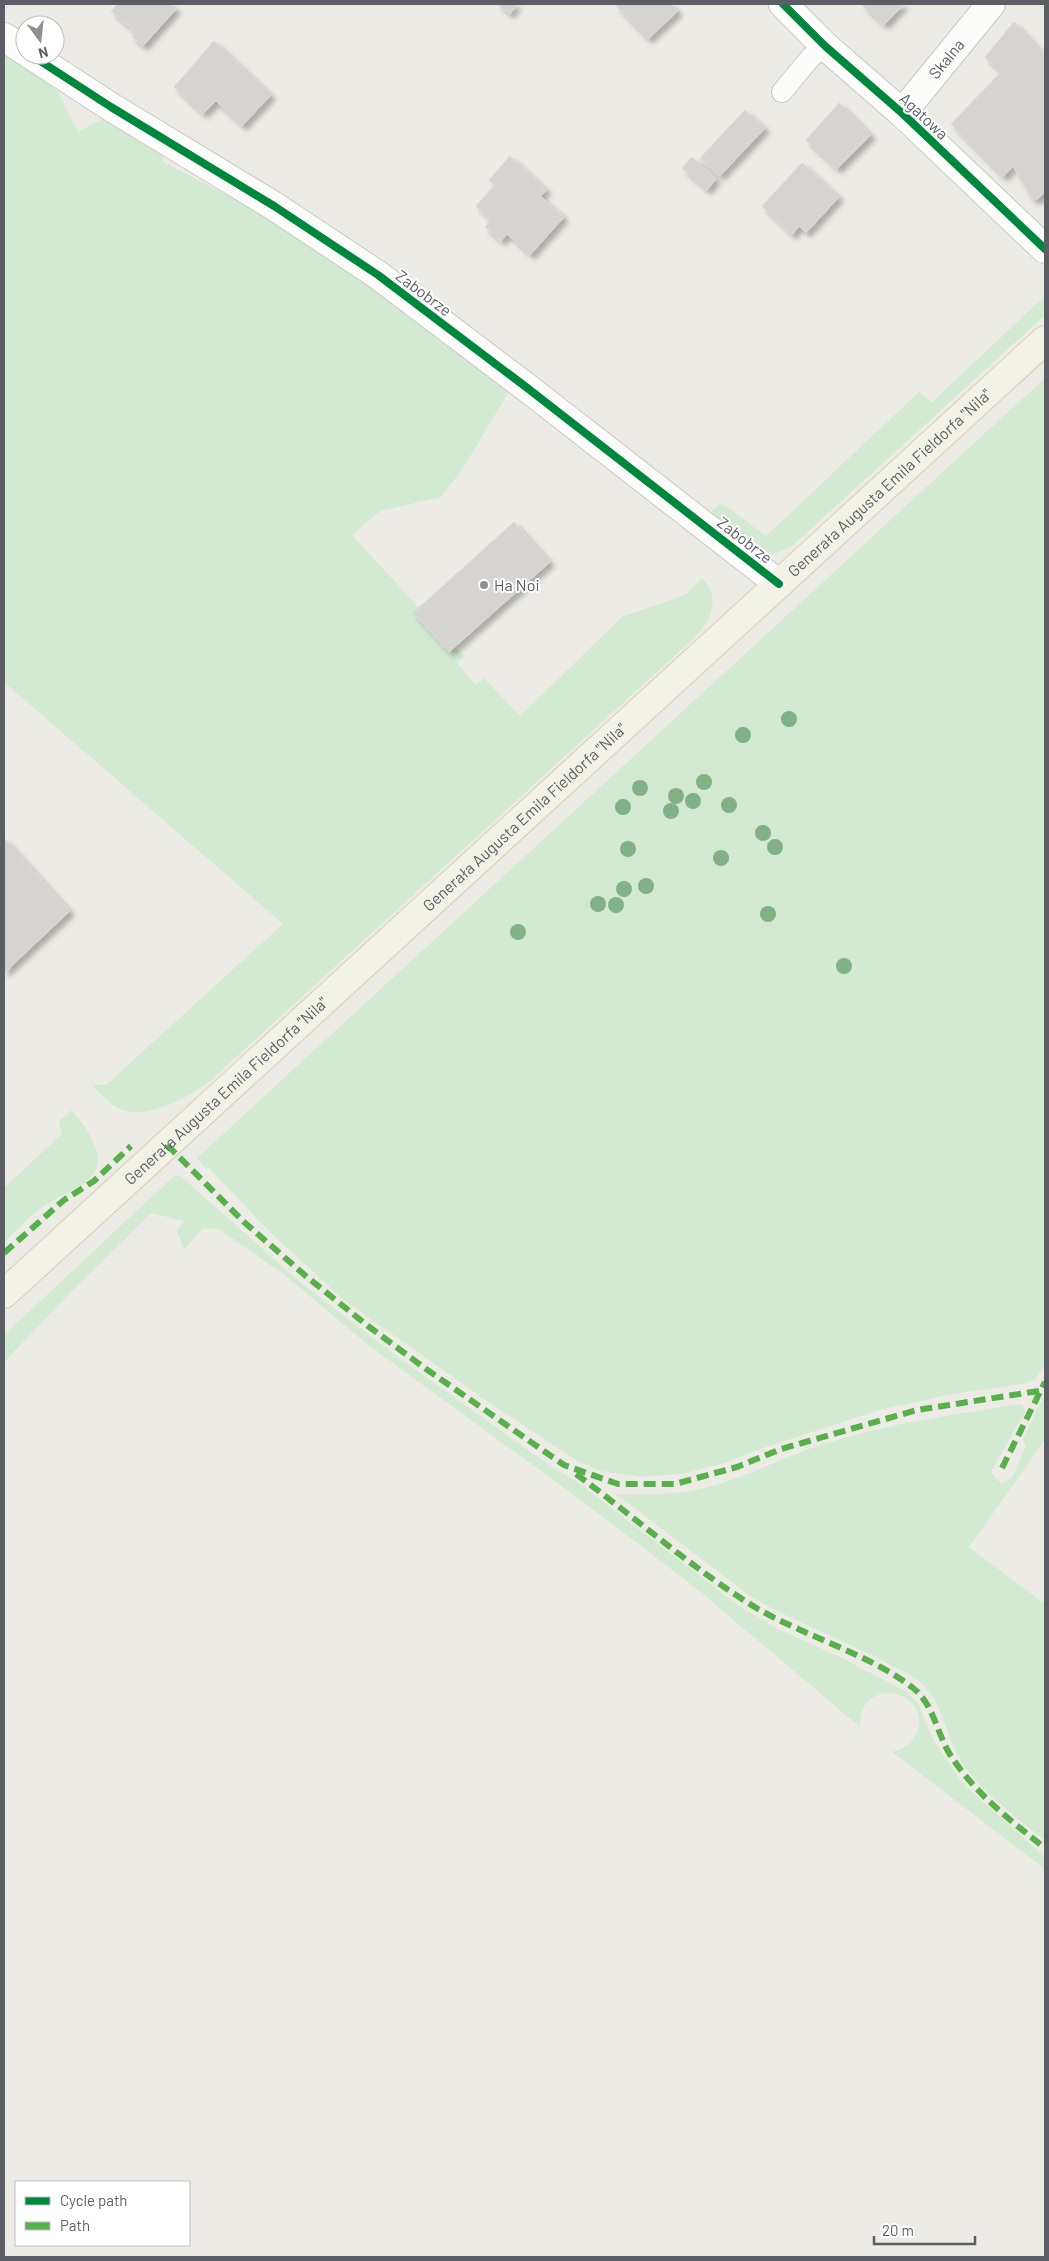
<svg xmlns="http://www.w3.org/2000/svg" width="1049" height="2261" font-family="Barlow,sans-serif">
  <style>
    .green { fill: #d2ead1 }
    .building { fill: #d5d4d0; stroke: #dcdad4; filter: url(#shadow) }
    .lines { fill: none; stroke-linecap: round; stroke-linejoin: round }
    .service-casing { stroke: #c8c9c8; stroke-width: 22 }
    .minor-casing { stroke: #c8c9c8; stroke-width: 30 }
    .primary-casing { stroke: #d6cfb1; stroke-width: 30 }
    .service { stroke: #fcfcfb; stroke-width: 20 }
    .minor { stroke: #fcfcfb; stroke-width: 28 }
    .primary { stroke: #f3f2e7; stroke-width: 28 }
    .quiet { stroke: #58b04a; stroke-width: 6; stroke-dasharray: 12 6; stroke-linecap: butt }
    .cycleway-casing { stroke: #fff; stroke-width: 11 }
    .cycleway { stroke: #00873e; stroke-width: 8 }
    .tree { fill: #83b186 }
    .poi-dot { fill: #8e8f92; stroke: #fff; stroke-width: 2 }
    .labels { text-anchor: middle; stroke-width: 4; stroke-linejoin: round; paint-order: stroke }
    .street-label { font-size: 16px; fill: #5b5e65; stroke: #fff }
    .poi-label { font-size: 16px; fill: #5b5e65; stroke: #fff; text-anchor: start }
  </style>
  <defs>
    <filter id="shadow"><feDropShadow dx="4.5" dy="4.5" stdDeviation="2.5" flood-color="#0004"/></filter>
  </defs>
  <rect width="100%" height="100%" fill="#ecebe5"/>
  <g class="green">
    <path d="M4,42L17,49L58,92L78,132L116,111L162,144L163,162L227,195L252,197L511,388L463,468L441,497L380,511L352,535L419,608L413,613L449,652L455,647L464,657L457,663L476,685L484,678L520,716L622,617L685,595L702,578C722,599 711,621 693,639L210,1081C187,1097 151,1119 123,1110C112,1107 101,1093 92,1086L107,1084L283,924L4,682Z"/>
    <path d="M1045,296V315L791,547L773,554L763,555L715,520L712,510L720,504L726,506L766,536L919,392L932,402Z"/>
    <path d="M1045,378V1364L1035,1379L1026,1383L947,1395L880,1410L766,1447L724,1463L682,1474L641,1477L601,1471L579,1462L491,1404L345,1301L270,1232L208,1167L206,1169L197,1158Z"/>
    <path d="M72,1110C85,1126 110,1158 90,1178C78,1190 61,1195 47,1204C31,1214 18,1229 4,1242V1188L62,1134L59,1121Z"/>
    <path d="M175,1175L180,1176L185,1180L300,1282L398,1357L542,1460L580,1484L739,1606L778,1629L844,1659L907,1692L919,1705L932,1738L963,1784L1045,1857V1869L892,1752C905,1748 914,1743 918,1730C930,1689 858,1675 860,1727L697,1589L582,1501L368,1345L286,1276L219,1229L203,1228L184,1250L177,1231L184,1221L151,1213L69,1294L4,1362V1335Z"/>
    <path d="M1044,1398L1045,1440L969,1547L1045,1604V1840C1016,1818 973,1786 956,1752C946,1731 942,1705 925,1687C914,1675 897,1669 883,1661C841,1639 795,1622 753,1598L616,1494C654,1496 691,1494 728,1481C762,1470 793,1453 827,1443C891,1423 955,1414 1021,1404L1026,1410L991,1472L1001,1484L1013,1476L1026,1446L1023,1440L1039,1405Z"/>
  </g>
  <g class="building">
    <path d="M118,4H170L176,9L143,46L132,37L135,32L111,11Z"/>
    <path d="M497,4H517L510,14Z"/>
    <path d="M619,4H671L678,11L648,39L616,6Z"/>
    <path d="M861,4H904L884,25Z"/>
    <path d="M1014,22L1045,56V192L1038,199H1032L1013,166L1003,177L951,124L1001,72L985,57Z"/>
    <path d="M214,41L271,95L242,126L216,101L203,114L174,87Z"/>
    <path d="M839,103L871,135L837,169L806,140Z"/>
    <path d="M745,110L765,128L720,176L700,158Z"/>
    <path d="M510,156L547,190L540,196L564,217L530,255L507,234L501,241L485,227L491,220L476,206L495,185L489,180Z"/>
    <path d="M692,157L716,179L707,190L682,168Z"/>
    <path d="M802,163L839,197L806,233L799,226L792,235L762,206Z"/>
    <path d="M514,522L550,562L449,652L413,613Z"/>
    <path d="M4,838L70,911L4,973Z"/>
  </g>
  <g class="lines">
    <defs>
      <path id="service" d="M782,92L811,57L825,46"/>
      <g id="minor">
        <path d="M783,4L825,46L902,113L1045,249"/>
        <path d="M4,37L25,51"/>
        <path d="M31,55L111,107L274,206L378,275L526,387L779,584"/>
        <path id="s1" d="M902,113L991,4"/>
      </g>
      <g id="primary">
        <path id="s2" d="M4,1294L1045,340"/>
      </g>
    </defs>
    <use href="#service" class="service-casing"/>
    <use href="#minor" class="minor-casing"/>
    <use href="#primary" class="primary-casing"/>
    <use href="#service" class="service"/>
    <use href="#minor" class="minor"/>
    <use href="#primary" class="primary"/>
    <g class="quiet">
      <path d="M167,1145L244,1222L307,1277L368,1326L426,1369L564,1465L618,1484H675L737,1467L781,1449L917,1410L1045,1390"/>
      <path d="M4,1253L64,1200L94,1181L131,1146"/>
      <path d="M1002,1468L1045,1382"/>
      <path d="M576,1474C636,1518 695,1571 758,1609C805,1636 871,1655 913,1688C935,1705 937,1737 953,1759C977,1795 1011,1821 1045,1848"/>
    </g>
    <defs>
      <g id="cycleway">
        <path d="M783,4L825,46L902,113L1045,249"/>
        <path d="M31,55L111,107L274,206L378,275L526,387L779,584"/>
      </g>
    </defs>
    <use href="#cycleway" class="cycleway-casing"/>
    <use href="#cycleway" class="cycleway"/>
  </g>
  <g class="tree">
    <circle cx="789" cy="719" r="8"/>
    <circle cx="743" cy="735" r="8"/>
    <circle cx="704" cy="782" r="8"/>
    <circle cx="640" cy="788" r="8"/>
    <circle cx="676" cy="796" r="8"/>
    <circle cx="693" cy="801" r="8"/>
    <circle cx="729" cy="805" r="8"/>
    <circle cx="623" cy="807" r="8"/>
    <circle cx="671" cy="811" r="8"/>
    <circle cx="763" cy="833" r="8"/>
    <circle cx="775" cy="847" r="8"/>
    <circle cx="628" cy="849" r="8"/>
    <circle cx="721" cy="858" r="8"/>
    <circle cx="646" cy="886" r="8"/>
    <circle cx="624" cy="889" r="8"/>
    <circle cx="598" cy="904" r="8"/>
    <circle cx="616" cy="905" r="8"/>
    <circle cx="768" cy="914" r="8"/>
    <circle cx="518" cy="932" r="8"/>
    <circle cx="844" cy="966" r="8"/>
  </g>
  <circle class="poi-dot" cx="484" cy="585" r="5"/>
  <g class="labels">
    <g class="street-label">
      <text dy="6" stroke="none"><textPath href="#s1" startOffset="70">Skalna</textPath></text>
      <text transform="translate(924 116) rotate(43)" y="6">Agatowa</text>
      <text transform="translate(424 293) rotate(37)" y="6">Zabobrze</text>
      <text dy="6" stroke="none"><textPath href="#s2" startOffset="1201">Generała Augusta Emila Fieldorfa "Nila"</textPath></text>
      <text transform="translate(745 540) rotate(38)" y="6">Zabobrze</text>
      <text dy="6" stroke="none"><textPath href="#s2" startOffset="706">Generała Augusta Emila Fieldorfa "Nila"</textPath></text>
      <text dy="6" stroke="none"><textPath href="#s2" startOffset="301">Generała Augusta Emila Fieldorfa "Nila"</textPath></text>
    </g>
    <g class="poi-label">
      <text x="494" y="591">Ha Noi</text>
    </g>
  </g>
  <rect width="1049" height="2261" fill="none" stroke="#5b5e65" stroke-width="10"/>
  <rect x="15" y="2181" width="175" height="65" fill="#ffffff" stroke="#bdbfc1"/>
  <rect x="25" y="2197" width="25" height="8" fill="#00873e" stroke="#bdbfc1"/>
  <text x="60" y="2206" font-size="15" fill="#5b5e65">Cycle path</text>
  <rect x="25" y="2222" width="25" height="8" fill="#58b04a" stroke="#bdbfc1"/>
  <text x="60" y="2231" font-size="15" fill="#5b5e65">Path</text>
  <g transform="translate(40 40) rotate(165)"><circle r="24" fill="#ffffff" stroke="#bdbfc1"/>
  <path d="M0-4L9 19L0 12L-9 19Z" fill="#8e8f92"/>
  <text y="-8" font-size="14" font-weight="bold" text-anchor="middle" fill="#5b5e65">N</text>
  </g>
  <path d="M874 2236v8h101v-8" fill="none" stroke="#5b5e65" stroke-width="2.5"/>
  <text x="882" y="2236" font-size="15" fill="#5b5e65" stroke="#ffffff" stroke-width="4" paint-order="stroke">20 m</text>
</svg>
